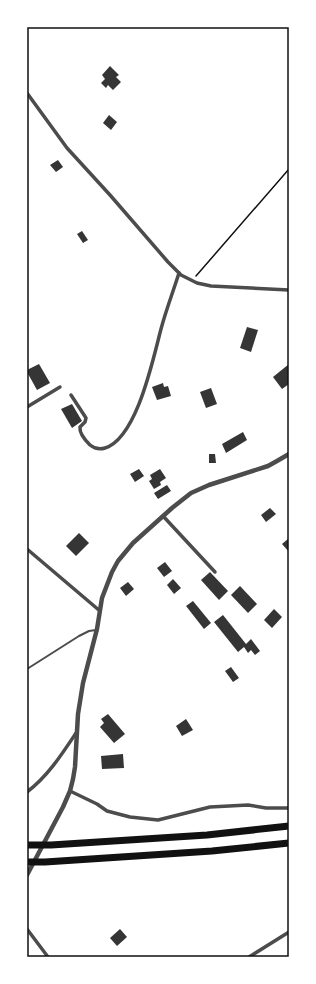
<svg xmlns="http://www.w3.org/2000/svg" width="316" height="984" font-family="'Noto Sans',sans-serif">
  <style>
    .building { fill: #353535 }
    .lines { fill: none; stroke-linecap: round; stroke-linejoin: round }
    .path { stroke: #111; stroke-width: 1.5 }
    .service { stroke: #4c4c4c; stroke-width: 2 }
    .minor { stroke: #4c4c4c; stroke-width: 3.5 }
    .tertiary { stroke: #4c4c4c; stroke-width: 4.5 }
    .motorway { stroke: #111; stroke-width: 7 }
    .neatline { fill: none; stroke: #111; stroke-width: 1.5 }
  </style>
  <rect width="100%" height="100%" fill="#fff"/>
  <g class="building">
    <path d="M110,66L119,75L116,77L121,82L113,90L108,85L106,88L101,83L105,79L102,75Z"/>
    <path d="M109,115L117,122L111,130L103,123Z"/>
    <path d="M58,160L63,167L56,172L50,165Z"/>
    <path d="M82,231L88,240L83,243L77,234Z"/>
    <path d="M247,327L258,330L251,352L240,348Z"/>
    <path d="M39,364L50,383L37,390L27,372V370Z"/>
    <path d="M289,364V384L282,389L273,377Z"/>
    <path d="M163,383L164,387L168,386L171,396L157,400L152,387Z"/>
    <path d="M211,388L217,404L206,408L200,392Z"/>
    <path d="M72,404L82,421L72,428L61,409Z"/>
    <path d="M243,432L247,440L226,453L222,444Z"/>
    <path d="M209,454H215L216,463H209Z"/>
    <path d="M139,469L144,476L135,482L130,474Z"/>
    <path d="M160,469L166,478L160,482L161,485L154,489L149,481L152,479L150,475Z"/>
    <path d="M167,485L171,491L158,499L154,493Z"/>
    <path d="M270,508L276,514L266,522L261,515Z"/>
    <path d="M79,533L89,543L76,556L66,546Z"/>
    <path d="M289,538V552L282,544Z"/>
    <path d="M165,562L172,571L164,577L157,568Z"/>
    <path d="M210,572L228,591L219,600L201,580Z"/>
    <path d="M173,579L181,588L174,594L167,585Z"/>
    <path d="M128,582L134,589L126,596L120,588Z"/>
    <path d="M240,586L257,604L248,613L231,595Z"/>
    <path d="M193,601L211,623L204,629L186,606Z"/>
    <path d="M274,609L282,617L272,628L264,620Z"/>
    <path d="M223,615L246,644L251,639L260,651L255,655L251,650L248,653L244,647L238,652L214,622Z"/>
    <path d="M231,667L239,678L233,682L225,671Z"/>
    <path d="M108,714L125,734L114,743L100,727L104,723L101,719Z"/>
    <path d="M186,719L193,730L182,736L176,726Z"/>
    <path d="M123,754L124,768L102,769L101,756Z"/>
    <path d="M120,929L127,937L117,946L110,938Z"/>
  </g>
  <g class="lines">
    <path class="path" d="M196,276L289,169"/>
    <path class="service" d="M27,669L79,636L89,631L96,630"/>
    <g class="minor">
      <path d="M27,93L67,148L110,195L168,262L181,275L197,283L211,286L289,290"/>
      <path d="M71,395L86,418L85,422L80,427C79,434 86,441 90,445C95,449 99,450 105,448C137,438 153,359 161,329C166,310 173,292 179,273"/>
      <path d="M27,407L60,387"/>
      <path d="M163,516L215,572"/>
      <path d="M27,549L100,611"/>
      <path d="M70,791L97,804L107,811L130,817L158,820L210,807L248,805L266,808H289"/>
      <path d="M27,792C48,776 62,754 76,733"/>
      <path d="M27,929L48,957"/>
      <path d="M249,957L289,932"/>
    </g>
    <path class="tertiary" d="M27,875L63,807L70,791L73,779L75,767L78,714L83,683L97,629L102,598L112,572L118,561L133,543L172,508L191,493L209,485L268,466L277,461L289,454"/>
    <g class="motorway">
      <path d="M27,845H51L207,835L289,826"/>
      <path d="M27,862H45L212,851L289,843"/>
    </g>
  </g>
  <rect width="316" height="984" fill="none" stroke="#ffffff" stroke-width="56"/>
  <rect x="28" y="28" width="260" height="928" class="neatline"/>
</svg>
